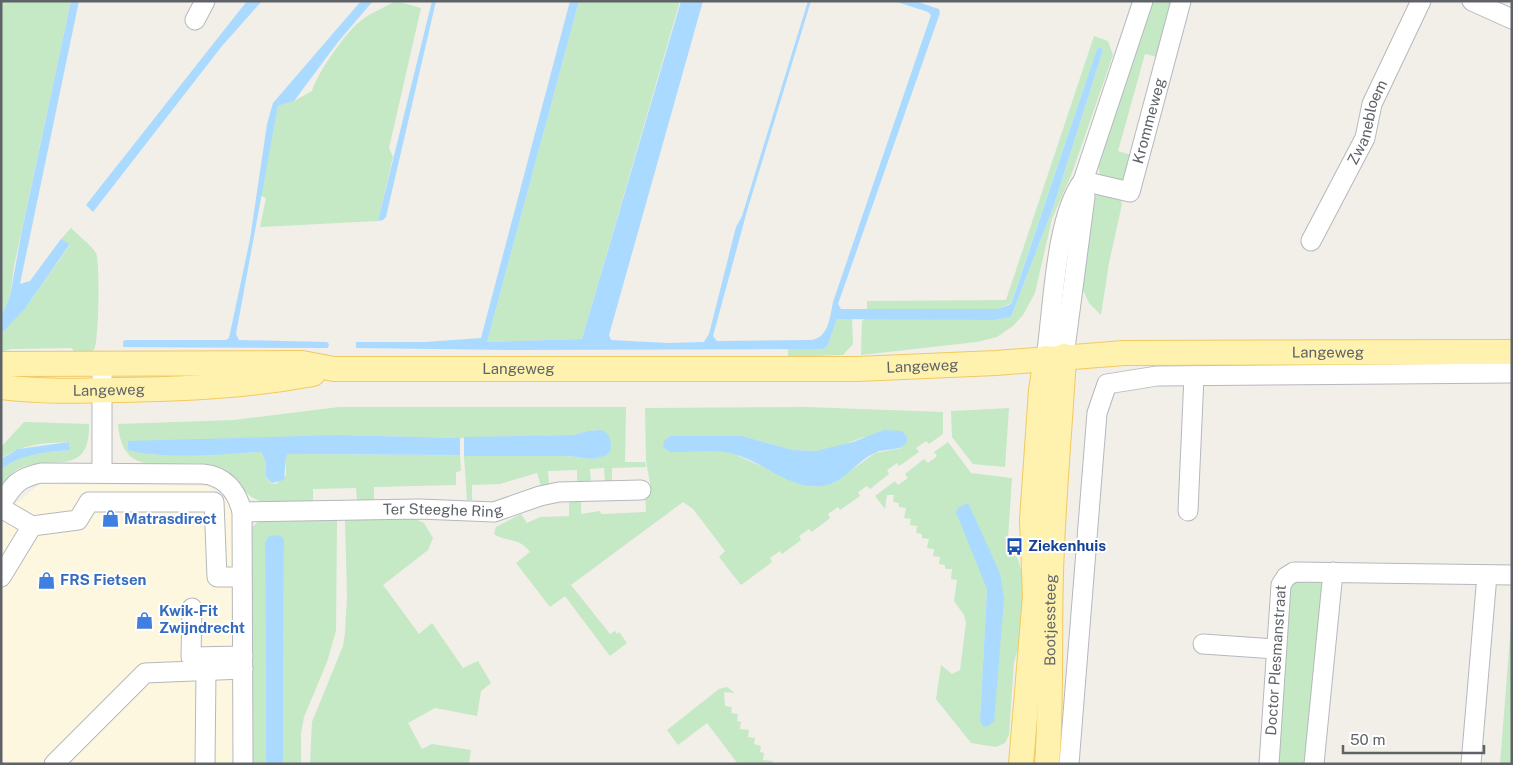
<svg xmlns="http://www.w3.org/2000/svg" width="1513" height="765" font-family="'Public Sans',sans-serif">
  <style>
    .commercial { fill: #fef7e0 }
    .green { fill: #c5e8c5; fill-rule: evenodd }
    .water { fill: #aadaff }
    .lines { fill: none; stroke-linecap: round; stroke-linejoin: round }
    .minor-casing { stroke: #b5b8bc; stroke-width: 21 }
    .major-casing { stroke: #f2c960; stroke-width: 26 }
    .minor { stroke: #fff; stroke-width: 19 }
    .major { stroke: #fff2af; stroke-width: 24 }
    .labels { text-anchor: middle; stroke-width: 4; stroke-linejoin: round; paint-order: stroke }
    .street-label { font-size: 15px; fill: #5f6368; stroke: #fff }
    .shop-label { font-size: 15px; font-weight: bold; fill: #366cbe; stroke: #fff; text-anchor: start }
    .transit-label { font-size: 15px; font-weight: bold; fill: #164399; stroke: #fff; text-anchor: start }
  </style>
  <rect width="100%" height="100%" fill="#f1efe8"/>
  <path class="commercial" d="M40,484L208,486L236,507L239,764H1V521L7,511Z"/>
  <g class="green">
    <path d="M1,1H71L14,266L10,296L1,317Z"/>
    <path d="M396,1L421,8L389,148L393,157L378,221L260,227L266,198L261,196L278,106L294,101L312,91C316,75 345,34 358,23C370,13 383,8 396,1Z"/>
    <path d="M579,1H680L582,339L487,342Z"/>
    <path d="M1153,1H1173L1158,57L1145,54L1118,151L1131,155L1127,176L1120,181L1100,176L1098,166Z"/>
    <path d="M1094,36L1108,41L1113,55L1072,173L1052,219L1035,293L1023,315L1013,326L997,337L977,342L861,355L862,321L865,318L994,320L1011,317L1054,205L1103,50L1101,47L1097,49L1011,303L998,309H867V301L1006,300Z"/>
    <path d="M1100,193L1120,198L1122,204L1109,263L1101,315L1089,303L1082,288L1090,200Z"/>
    <path d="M71,228C77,234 92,246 96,253C100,261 99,342 94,350L77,358L72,348L11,349L1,352V334L24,310L70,245L61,239Z"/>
    <path d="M852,317L853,344L843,355L788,357V349H824L828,345L837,319Z"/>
    <path d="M339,407H626L625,462H645L646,467L612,468V483H605L604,468L590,469L591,483L577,484V470L548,471L549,485L541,486L537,473L500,484L472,485V500H467L464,456H568L592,459L604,456L601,430L587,431L573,435L460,438L340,435L148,455L261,452L266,462V477L271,483L276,484L286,475V458L288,454L460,455L461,471L456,472V485L374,487V501H357L356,488L313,489V502C295,502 264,508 249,495C239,486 232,473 218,467C179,452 123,489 118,424L233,420Z"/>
    <path d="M806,407L943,412V434L929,444L926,441L916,448L919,452L899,466L897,463L887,470L889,474L870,489L867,486L858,492L860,496L840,510L838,507L828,514L830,518L812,532L809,529L799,536L801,540L782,554L780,551L770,558L772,562L741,585L719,557L725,551L693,509L683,502L571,585L610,634L615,631L617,634L619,632L627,643L610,656L565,596L550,607L516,563L530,552C518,536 507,543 494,534L496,527L521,514L527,523L540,517L569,516V500L581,501V514L600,511L601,514L646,512L645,493L651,489L646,461L645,408ZM670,436H742L793,450L816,451L837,447L864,437L902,448L875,453L834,483L815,487L796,482L732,453L664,441Z"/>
    <path d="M1009,408L1005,467L973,464L952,437L951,411Z"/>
    <path d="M24,422L89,424C90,481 49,452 16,470C10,474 6,481 1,488V469C23,454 45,452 70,450L69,442C46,443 20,444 1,459V447Z"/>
    <path d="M948,442L971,473L1012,478L1007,553L1017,556L1027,591L1026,624L1014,662L1009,735L1005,743L996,747L971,743L936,699L941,665L952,674L960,670L966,623L964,615L954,601L957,580L951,579L952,569H945V565L939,564L940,557L933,556L934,549L927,548L929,539L922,538V534L916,533L917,526L910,525L911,519L904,518L906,508L899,507V503L893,502L894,495H887L885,509L875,496L895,481L898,485L908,478L905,474L924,459L928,463L937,456L934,452ZM967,503L1000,573L980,719L987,589Z"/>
    <path d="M415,519L424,523L433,538L428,550L383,585L419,634L432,623L463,668L478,661L491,683L481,691L477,716L435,708L408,723L422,749L432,744L471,750L469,764H310L312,722L343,646L345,633L347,596L345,520Z"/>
    <path d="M337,520L336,631L327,662L304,717L301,733V764H283L284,540L265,543L266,764H251L252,527L258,522Z"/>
    <path d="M1286,580H1324L1312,764H1276Z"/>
    <path d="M1512,612V764H1500Z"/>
    <path d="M727,687L735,693L724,692L725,706L732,707L731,713L738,714L737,721L741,722L740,729L749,730L748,737L755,738L754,744L761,746L760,752L764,753L763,760L773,761L772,764H738L707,723L678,745L667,730L719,689Z"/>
  </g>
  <g class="water">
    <path d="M71,1H79L20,284L30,281L61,239L70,244L24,310L1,334V317L10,296L22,230Z"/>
    <path d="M247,1H262L222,46L93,212L86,205Z"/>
    <path d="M361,1H373L338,42L294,101L278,106L236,334L239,340L327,342L329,344L328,348L123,347V341L127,340H226L229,338L250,239L267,124L273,103Z"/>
    <path d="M432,1H436L386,217L383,220L378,221Z"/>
    <path d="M570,1H579L487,342L582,339L681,1H703L609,335L611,340L668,343L704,342L709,334L736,227L742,216L808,1H811L747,211L713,336L717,341L811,340C829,338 830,316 833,302L931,15L928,12L894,1H915L939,9L940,13L838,304L841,309H998L1011,304L1097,49L1101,47L1103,50L1054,205L1011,317L994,320L837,319L828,345L824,349L509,350L356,348V342H425L481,338Z"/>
    <path d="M601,430C611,434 612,443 610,452L605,456L592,459L568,456H464V437L573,435L587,431Z"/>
    <path d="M884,430L902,431L907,437C908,452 888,448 877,452C858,459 847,480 827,485C795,494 764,462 734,454C715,448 690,453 670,452L663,447L664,441L670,436H742L793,450L816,451L853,442Z"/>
    <path d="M340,435L460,438V455L288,454L286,458L284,480L272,483L266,477V462L261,452C217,454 170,460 128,450V441Z"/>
    <path d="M69,442L70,450C45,452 23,454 1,469V459L18,449Z"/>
    <path d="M968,503L1000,573L1004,599L994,722L986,727L982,725L980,720L987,589L956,512L958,508Z"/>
    <path d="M274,535L281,536L284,540L283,764H266L265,543L268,537Z"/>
  </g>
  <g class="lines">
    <defs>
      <g id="minor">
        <path d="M1472,1L1512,19"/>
        <path d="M195,20L205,1"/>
        <path id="s1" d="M1083,181L1130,192L1181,1"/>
        <path id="s2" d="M1311,241L1365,138L1372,104L1421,1"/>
        <path d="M1064,356L1085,197L1083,184"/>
        <path d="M1046,358C1053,311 1055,217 1083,181L1143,1"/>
        <path d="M102,473V364"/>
        <path d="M1,504C14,484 18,478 41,473L203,474C225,476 237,491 242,512L243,764"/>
        <path d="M1,508L32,526"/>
        <path d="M1188,511L1194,376"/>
        <path id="s3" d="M242,512L419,509L494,512L540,496L559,492L641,490"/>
        <path d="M1,577L32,526L78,520L89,502H214L217,577H242"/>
        <path d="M192,608L191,657L243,656"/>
        <path d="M1203,644L1276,649"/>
        <path d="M54,764L145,673L243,669"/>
        <path d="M205,764L206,672"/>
        <path d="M1069,764L1097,413L1107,384L1157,376L1512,373"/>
        <path id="s4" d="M1269,764L1281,585L1286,577L1294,572L1512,575"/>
        <path d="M1314,764L1333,572"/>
        <path d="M1471,764L1487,575"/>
      </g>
      <g id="major">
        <path id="s5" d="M1,364L302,363L334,369H857L996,363L1124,353L1512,352"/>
        <path id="s6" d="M1,387C41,392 79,391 119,390C185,389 248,386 313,374"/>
        <path d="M1021,764L1035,596L1032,520L1041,390L1046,358"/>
        <path id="s7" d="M1047,764C1052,700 1049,637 1051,573C1053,501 1060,429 1064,356"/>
      </g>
    </defs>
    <use href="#minor" class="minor-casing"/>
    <use href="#major" class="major-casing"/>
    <use href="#minor" class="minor"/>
    <use href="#major" class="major"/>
  </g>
  <defs>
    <symbol id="shop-bare" viewBox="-9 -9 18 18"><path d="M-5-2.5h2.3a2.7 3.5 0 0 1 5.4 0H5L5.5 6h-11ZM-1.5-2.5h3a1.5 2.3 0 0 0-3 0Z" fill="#3f7fe0" stroke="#fff" stroke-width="2.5" paint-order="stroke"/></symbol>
    <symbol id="bus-bare" viewBox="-9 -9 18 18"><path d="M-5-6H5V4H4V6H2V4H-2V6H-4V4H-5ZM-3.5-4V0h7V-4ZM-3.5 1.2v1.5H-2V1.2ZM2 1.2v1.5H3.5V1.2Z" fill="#1a4fb4" stroke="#fff" stroke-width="2.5" paint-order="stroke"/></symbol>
  </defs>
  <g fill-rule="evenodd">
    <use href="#shop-bare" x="98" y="506" width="25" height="25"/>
    <use href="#bus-bare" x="1002" y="534" width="25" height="25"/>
    <use href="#shop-bare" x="34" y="568" width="25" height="25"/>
    <use href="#shop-bare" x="132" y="608" width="25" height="25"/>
  </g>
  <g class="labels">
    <g class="street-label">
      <text dy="5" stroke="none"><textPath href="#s1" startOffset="122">Krommeweg</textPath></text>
      <text dy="5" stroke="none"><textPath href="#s2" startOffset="132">Zwanebloem</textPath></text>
      <text dy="5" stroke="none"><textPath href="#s5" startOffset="1328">Langeweg</textPath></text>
      <text dy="5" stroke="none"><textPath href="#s5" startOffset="922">Langeweg</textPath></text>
      <text dy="5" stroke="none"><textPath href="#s5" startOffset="518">Langeweg</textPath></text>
      <text dy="5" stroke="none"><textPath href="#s6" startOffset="108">Langeweg</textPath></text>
      <text dy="5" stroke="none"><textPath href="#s3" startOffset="201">Ter Steeghe Ring</textPath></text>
      <text dy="5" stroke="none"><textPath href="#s7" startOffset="144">Bootjessteeg</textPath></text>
      <text dy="5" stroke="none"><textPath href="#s4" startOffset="104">Doctor Plesmanstraat</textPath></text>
    </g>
    <g class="shop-label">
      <text x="124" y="524">Matrasdirect</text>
      <text x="60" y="585">FRS Fietsen</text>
      <text x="159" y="616">Kwik-Fit<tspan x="159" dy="17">Zwijndrecht</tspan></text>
    </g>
    <g class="transit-label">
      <text x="1028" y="551">Ziekenhuis</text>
    </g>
  </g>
  <rect width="1513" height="765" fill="none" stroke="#5f6368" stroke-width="5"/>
  <path d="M1343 745v8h141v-8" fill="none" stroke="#5f6368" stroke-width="2.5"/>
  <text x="1350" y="745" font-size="15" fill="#5f6368" stroke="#ffffff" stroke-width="4" paint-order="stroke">50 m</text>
</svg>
